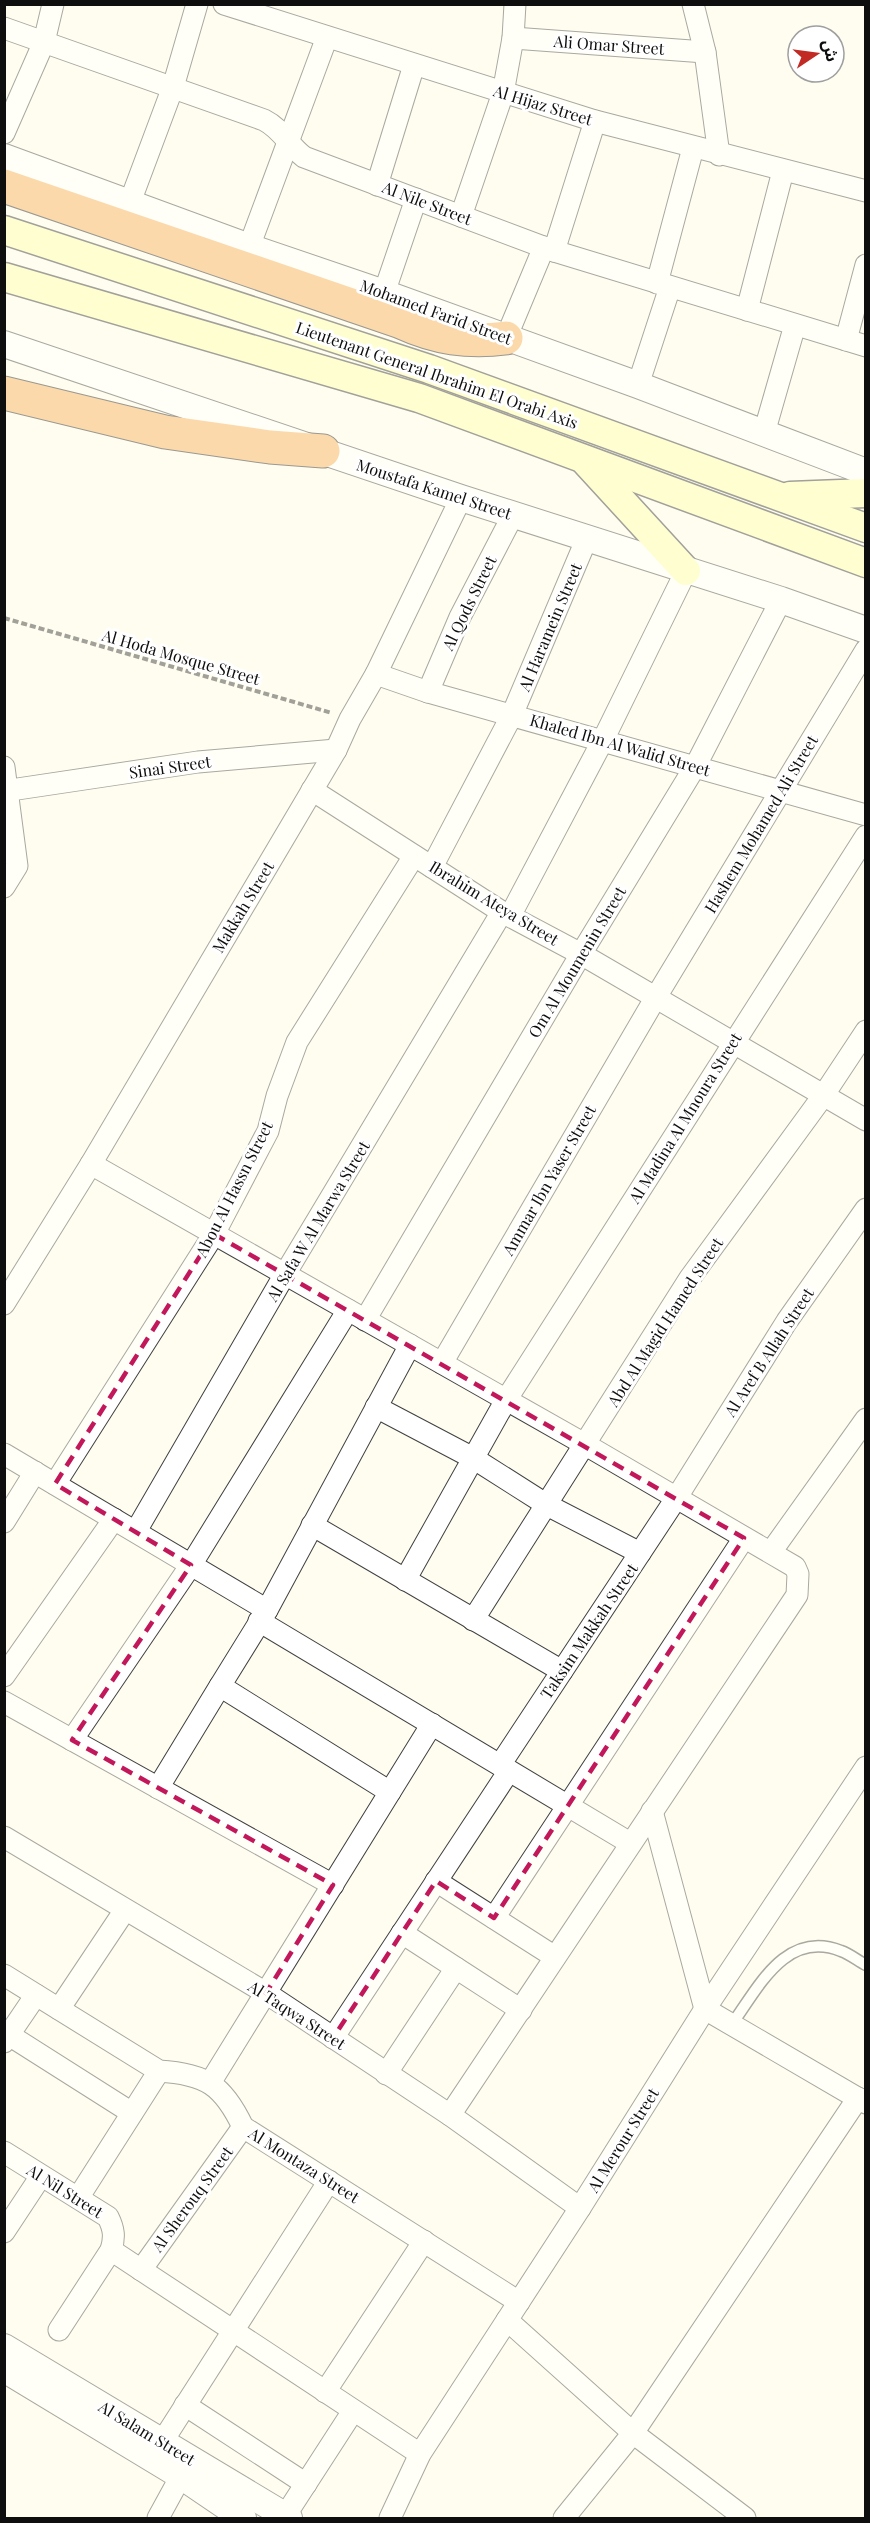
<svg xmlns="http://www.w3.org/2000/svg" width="870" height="2523" font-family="'Playfair Display','Noto Sans Arabic',serif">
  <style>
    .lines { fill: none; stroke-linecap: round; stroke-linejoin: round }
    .service-casing { stroke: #414141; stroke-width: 13 }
    .minor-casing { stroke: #414141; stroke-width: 23 }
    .tertiary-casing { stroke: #414141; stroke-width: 28 }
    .secondary-casing { stroke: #303030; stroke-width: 31 }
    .motorway-casing { stroke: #1f1f1f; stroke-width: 35 }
    .path { stroke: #303030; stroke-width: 4; stroke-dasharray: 6 3; stroke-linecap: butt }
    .service { stroke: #fff; stroke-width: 10 }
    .minor { stroke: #fff; stroke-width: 21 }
    .tertiary { stroke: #fff; stroke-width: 26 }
    .secondary { stroke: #fffeab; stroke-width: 28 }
    .motorway { stroke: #f6ae57; stroke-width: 33 }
    .marked { fill: none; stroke: #c2185b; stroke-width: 4.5; stroke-dasharray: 12 8; stroke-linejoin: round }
    .labels { text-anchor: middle; stroke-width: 6; stroke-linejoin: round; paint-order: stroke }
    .street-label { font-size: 16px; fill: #0e0e0e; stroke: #fff }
  </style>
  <rect width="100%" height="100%" fill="#fffdf0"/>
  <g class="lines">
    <defs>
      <path id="service" d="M732,2024C758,1988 786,1929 841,1951C850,1954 858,1961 866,1965"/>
      <g id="minor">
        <path d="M224,4L595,121L866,191"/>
        <path d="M693,4L705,52L719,155"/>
        <path d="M4,28L264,120C282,129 288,145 304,157L554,251L866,346"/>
        <path d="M513,38L705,52"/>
        <path d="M4,133L44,42L53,4"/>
        <path d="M377,185L414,65"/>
        <path d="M130,202L173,87L197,4"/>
        <path d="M461,216L503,93L513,38L515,4"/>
        <path d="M249,247L327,37"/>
        <path d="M554,251L595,121"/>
        <path d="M657,283L693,148"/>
        <path d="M384,293L416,199"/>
        <path d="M747,310L783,171"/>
        <path d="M506,338L544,247"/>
        <path d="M846,340L866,265"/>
        <path d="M638,385L670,287"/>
        <path d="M764,433L795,325"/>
        <path d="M376,674L428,692L866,815"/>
        <path d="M428,692L460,617L513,515"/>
        <path d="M4,767L17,866L4,887"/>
        <path d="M312,790L502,912L581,954L866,1120"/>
        <path d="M4,791L198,762L336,750"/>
        <path d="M432,867L512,715L587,538"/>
        <path d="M510,916L603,740L686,571"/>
        <path d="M91,1164L586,1445L795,1567L798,1574L797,1595L450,2115"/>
        <path d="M4,1304L91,1164L336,750L350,719L376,674L461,498"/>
        <path d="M365,1320L581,954L696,765L781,600"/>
        <path d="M442,1363L656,997L866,650"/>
        <path d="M376,1407L473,1458L547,1505L640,1553"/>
        <path d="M4,1454L267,1610L220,1686L390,1792"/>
        <path d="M55,1484L214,1234L268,1131L277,1096L297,1042L414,856"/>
        <path d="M4,1522L35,1472"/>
        <path d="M312,1525L562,1671"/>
        <path d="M136,1531L285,1274L502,912"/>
        <path d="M771,1552L866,1419"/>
        <path d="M405,1580L506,1400L866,836"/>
        <path d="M267,1610L410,1345"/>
        <path d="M473,1620L690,1278L823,1096L866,1031"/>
        <path d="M259,1621L630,1843"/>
        <path d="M4,1676L114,1519"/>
        <path d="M4,1702L333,1885"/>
        <path d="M72,1740L191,1565L348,1310"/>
        <path d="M500,1765L677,1497L787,1321L866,1209"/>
        <path d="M158,1788L220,1686"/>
        <path d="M652,1811L705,2009L866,2103"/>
        <path d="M4,1837L266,1993L450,2115L580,2208"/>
        <path d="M436,1881L555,1957"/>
        <path d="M494,1918L744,1538"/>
        <path d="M402,1933L521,2010"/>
        <path d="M4,1975L159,2071C206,2074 223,2085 243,2127L519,2302"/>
        <path d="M59,2009L125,1910"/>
        <path d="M9,2035L132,2113"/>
        <path d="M333,2038L509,1771"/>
        <path d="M4,2042L36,1995"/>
        <path d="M386,2074L456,1968"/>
        <path d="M210,2083L432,1724"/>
        <path d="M4,2152L108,2217C114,2229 115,2237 111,2250L59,2330"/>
        <path d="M78,2198L159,2071"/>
        <path d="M4,2232L41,2176"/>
        <path d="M111,2250L420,2454"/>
        <path d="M141,2270L243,2127"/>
        <path d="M507,2320L633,2433L745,2518"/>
        <path d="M325,2392L424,2241"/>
        <path d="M185,2405L306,2484"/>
        <path d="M162,2442L329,2181"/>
        <path d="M285,2516L353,2411"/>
        <path d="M158,2518L181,2476"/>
        <path d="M390,2518L420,2454L580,2208L705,2009L866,1767"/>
        <path d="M564,2518L633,2433L858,2098"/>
      </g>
      <g id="tertiary">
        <path d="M4,157L249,247L384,293L638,385L866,472"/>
        <path d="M4,344L461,498L781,600L866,630"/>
        <path d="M4,2347L289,2518"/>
        <path d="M4,2369L181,2476L243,2518"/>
      </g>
      <g id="secondary">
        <path d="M4,230L429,369L866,528"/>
        <path d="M4,277L419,398L866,563"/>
        <path d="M586,462L686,571"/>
        <path d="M790,496L866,493"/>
      </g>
      <g id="motorway">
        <path d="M4,186L401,322C436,338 468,343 506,338"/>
        <path d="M4,393L165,432L270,447L323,451"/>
      </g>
    </defs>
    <use href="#service" class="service-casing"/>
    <use href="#minor" class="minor-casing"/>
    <use href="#tertiary" class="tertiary-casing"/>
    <use href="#secondary" class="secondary-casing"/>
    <use href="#motorway" class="motorway-casing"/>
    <path class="path" d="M4,618L332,713"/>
    <use href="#service" class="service"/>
    <use href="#minor" class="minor"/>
    <use href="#tertiary" class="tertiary"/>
    <use href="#secondary" class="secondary"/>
    <use href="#motorway" class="motorway"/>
  </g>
  <path d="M0 0H870V2523H0ZM214,1234L744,1538L494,1918L436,1881L333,2038L266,1993L333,1885L72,1740L191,1565L55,1484Z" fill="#fffdf0" fill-opacity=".55" fill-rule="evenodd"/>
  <path class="marked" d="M214,1234L744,1538L494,1918L436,1881L333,2038L266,1993L333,1885L72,1740L191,1565L55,1484Z"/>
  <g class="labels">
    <g class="street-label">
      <text transform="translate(609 45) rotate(4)" y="6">Ali Omar Street</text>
      <text transform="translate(543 105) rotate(17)" y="6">Al Hijaz Street</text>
      <text transform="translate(427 203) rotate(21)" y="6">Al Nile Street</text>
      <text transform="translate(436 312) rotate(20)" y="6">Mohamed Farid Street</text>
      <text transform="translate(437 375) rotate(19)" y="6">Lieutenant General Ibrahim El Orabi Axis</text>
      <text transform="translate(434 489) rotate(18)" y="6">Moustafa Kamel Street</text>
      <text transform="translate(469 603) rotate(-64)" y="6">Al Qods Street</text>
      <text transform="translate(550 627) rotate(-67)" y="6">Al Haramein Street</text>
      <text transform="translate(181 657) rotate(16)" y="6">Al Hoda Mosque Street</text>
      <text transform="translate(620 745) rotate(16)" y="6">Khaled Ibn Al Walid Street</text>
      <text transform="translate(170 767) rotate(-8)" y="6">Sinai Street</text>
      <text transform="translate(761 824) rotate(-59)" y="6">Hashem Mohamed Ali Street</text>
      <text transform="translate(494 903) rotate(31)" y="6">Ibrahim Ateya Street</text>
      <text transform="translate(243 907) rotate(-59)" y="6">Makkah Street</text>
      <text transform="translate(577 962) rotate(-59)" y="6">Om Al Moumenin Street</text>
      <text transform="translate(685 1118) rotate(-58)" y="6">Al Madina Al Mnoura Street</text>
      <text transform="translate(549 1180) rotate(-60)" y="6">Ammar Ibn Yaser Street</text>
      <text transform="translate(234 1189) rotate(-63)" y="6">Abou Al Hassn Street</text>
      <text transform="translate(318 1221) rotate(-59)" y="6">Al Safa W Al Marwa Street</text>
      <text transform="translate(665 1322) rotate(-57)" y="6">Abd Al Magid Hamed Street</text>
      <text transform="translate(769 1352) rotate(-57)" y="6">Al Aref B Allah Street</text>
      <text transform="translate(589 1631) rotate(-56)" y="6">Taksim Makkah Street</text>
      <text transform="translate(297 2015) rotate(33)" y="6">Al Taqwa Street</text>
      <text transform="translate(623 2140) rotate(-58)" y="6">Al Merour Street</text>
      <text transform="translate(304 2165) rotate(32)" y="6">Al Montaza Street</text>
      <text transform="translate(65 2191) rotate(32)" y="6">Al Nil Street</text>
      <text transform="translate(192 2199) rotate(-54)" y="6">Al Sherouq Street</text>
      <text transform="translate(147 2433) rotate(31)" y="6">Al Salam Street</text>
    </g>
  </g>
  <rect width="870" height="2523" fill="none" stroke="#0e0e0e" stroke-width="12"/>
  <g transform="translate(816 54) rotate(77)"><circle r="28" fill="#ffffff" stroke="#9f9f9f" stroke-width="1.5"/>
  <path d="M0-4.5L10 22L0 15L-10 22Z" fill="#c12b24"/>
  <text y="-9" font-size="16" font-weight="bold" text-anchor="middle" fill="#0e0e0e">ش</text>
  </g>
</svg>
